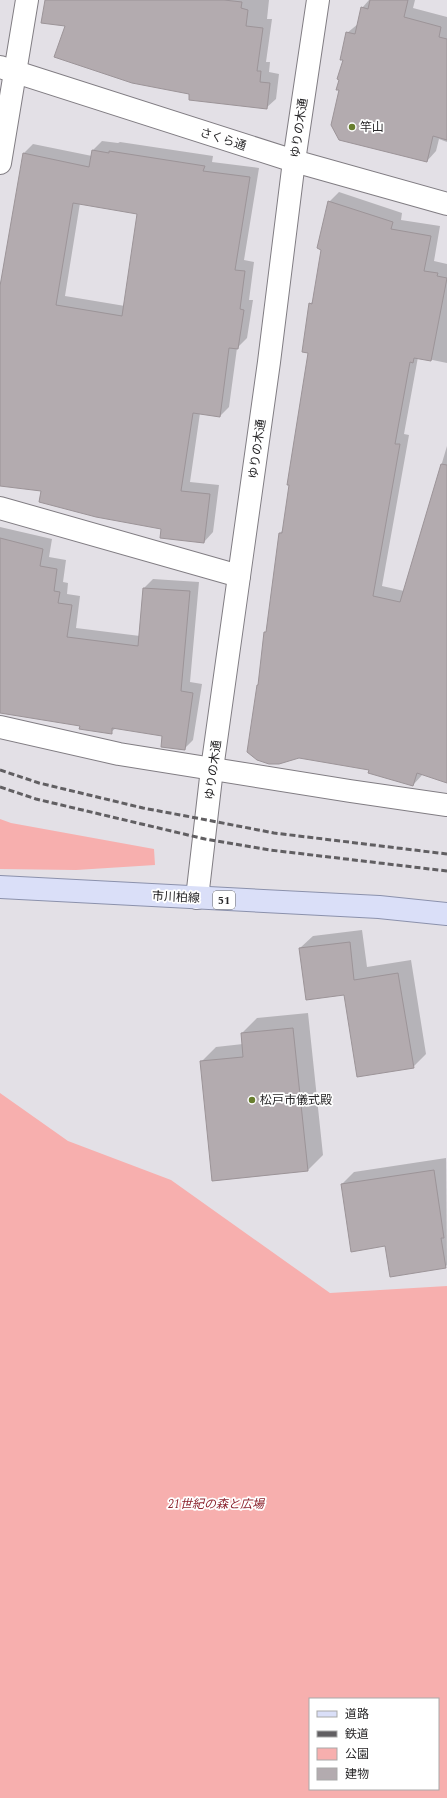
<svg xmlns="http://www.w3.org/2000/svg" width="447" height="1798" font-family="Spectral,'Noto Sans JP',serif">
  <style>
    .green { fill: #f7afae; fill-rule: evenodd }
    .shadow { fill: #0003; fill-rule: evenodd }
    .building { fill: #b3abaf; stroke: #9c9498; fill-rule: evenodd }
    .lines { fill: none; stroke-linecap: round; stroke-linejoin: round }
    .minor-casing { stroke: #817d83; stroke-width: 24 }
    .major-casing { stroke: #8b91ac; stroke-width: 24 }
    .minor { stroke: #fff; stroke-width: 22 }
    .major { stroke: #dadff8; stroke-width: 22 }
    .rail { stroke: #615f62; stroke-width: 3; stroke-dasharray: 6 3; stroke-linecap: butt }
    .poi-dot { fill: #687e2f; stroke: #fff; stroke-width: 1.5 }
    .labels { text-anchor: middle; stroke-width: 3.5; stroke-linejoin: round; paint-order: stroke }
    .shield { fill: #fff; stroke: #686869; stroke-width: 1 }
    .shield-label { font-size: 11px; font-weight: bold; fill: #282729 }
    .poi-label { font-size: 12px; fill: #282729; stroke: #fff; text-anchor: start }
    .street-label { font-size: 12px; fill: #282729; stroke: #fff }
    .park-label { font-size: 12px; font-style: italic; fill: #8c242f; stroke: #fff }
  </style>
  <rect width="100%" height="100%" fill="#e3e0e6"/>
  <g class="green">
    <path d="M0,819L11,823L154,849L155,865L76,870L0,869Z"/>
    <path d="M0,1093L68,1141L171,1180L330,1293L447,1286V1798H0ZM310,1699H438V1789H310Z"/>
  </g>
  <g class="shadow">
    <path d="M46,0H269L267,19H272L266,62H270L269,72L279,74L276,99L266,108L190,93L66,26Z"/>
    <path d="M369,0H415L413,8L447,17V142L439,139L436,151L427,161L340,90L347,33L358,24L362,8Z"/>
    <path d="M102,141L118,143L120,142L213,156L212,162L259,168L244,260L254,262L249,300H253L247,338L237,348L229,407L220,416L200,413L190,482L219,485L213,532L204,542L42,490L0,485V289L24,153L33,144L92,156L93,150ZM80,203L138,213L125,306L65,296Z"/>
    <path d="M339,192L402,213L401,220L440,226L434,261L447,264V363L418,357L404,434L409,435L382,586L404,591L447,446V782L423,774L413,785L370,769L299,756L260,684L280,533L283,530L309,352L310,304L314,300L329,202Z"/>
    <path d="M0,527L52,539L49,557L66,560L63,582L68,583L67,594L80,596L76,628L140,636L144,588L153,579L199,582L190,682L202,684L193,740L184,749L163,735L116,728L111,732L0,708Z"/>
    <path d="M362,930L367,967L411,960L426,1054L413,1067L300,948L313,936Z"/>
    <path d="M308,1013L323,1155L308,1170L201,1062L216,1047L243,1044L242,1033L257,1018Z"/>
    <path d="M446,1158L447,1265L445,1267L386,1245L342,1184L354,1172Z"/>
  </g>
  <g class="building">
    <path d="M45,0H224L242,2L241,8L248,10L246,26L263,28L257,71H261L260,82L270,83L267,109L189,100V94L132,83L54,57L65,26L41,23Z"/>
    <path d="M370,0H408L404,17L441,27L439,37L447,39V140L433,136L427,162L339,140L331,125L339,90H336L339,80L337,79L343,60H340L346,32L355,34L361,7L368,9Z"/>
    <path d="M92,150L109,153V151L205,166L203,171L250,177L235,270L245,271L240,309L244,310L238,349L229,348L220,417L193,413L181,491L210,494L204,543L160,538L161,529L96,517L39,502L41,491L0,486V286L23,153L89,167ZM73,203L137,214L122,316L56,305Z"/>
    <path d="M328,201L393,222L391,229L431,236L424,271L438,273L437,276L447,278L431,361L414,358L413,363L410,362L395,444H400L373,596L400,602L441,464L447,465V783L417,773L413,786L368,773L369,770L299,758L279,764H269L257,760L247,752L257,685H258L264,632H266L279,533H282L289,485H287L308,353L302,352L309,303L312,304L321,250L317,248Z"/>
    <path d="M0,538L43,549L40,566L57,569L54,591L60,592L58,603L72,605L67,637L138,646L143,588L190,591L181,691L193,693L185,750L161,747L162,736L112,728V734L79,729L80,726L0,713Z"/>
    <path d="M350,942L354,980L398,973L414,1068L357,1077L344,995L306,1000L299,948Z"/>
    <path d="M293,1028L308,1171L212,1181L200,1061L243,1057L241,1033Z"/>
    <path d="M434,1170L444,1238H441L446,1268L390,1277L385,1246L351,1252L341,1184Z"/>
  </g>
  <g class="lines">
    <defs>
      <g id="minor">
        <path d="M0,67L294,161L447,204"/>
        <path d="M0,163L27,0"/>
        <path d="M0,508L239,576"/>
        <path d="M0,727L119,754L350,791L447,805"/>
        <path d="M197,898L212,769L269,362L294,161L318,0"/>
      </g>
      <path id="major" d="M0,887L379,907L447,914"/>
    </defs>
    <use href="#minor" class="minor-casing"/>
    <use href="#major" class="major-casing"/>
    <use href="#minor" class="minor"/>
    <use href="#major" class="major"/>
    <g class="rail">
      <path d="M0,770L39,783L143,808L207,820L274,833L447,854"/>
      <path d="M0,787L36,799L205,839L270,850L447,871"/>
    </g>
  </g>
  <g class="poi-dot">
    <circle cx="352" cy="127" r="4"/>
    <circle cx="252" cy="1100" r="4"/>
  </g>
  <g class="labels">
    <rect class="shield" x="213" y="891" width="22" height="18" rx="3"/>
    <g class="shield-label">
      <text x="224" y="904">51</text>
    </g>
    <g class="poi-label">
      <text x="360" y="131">竿山</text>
      <text x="260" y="1104">松戸市儀式殿</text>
    </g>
    <g class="street-label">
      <text transform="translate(299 128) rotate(-82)" y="4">ゆりの木通</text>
      <text transform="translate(223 139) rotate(18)" y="4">さくら通</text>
      <text transform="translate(257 449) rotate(-82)" y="4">ゆりの木通</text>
      <text transform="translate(213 770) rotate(-83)" y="4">ゆりの木通</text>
      <text transform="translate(176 897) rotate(3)" y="4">市川柏線</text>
    </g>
    <g class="park-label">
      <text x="216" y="1508">21世紀の森と広場</text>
    </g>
  </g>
  <rect x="309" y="1698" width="130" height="92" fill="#ffffff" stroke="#a9a9a9"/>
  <rect x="317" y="1711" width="20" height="6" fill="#dadff8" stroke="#a9a9a9"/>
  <text x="345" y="1718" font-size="12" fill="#282729">道路</text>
  <rect x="317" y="1731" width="20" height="6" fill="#615f62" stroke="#a9a9a9"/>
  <text x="345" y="1738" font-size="12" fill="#282729">鉄道</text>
  <rect x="317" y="1748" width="20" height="12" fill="#f7afae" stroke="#a9a9a9"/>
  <text x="345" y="1758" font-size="12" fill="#282729">公園</text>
  <rect x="317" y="1768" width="20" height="12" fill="#b3abaf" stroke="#a9a9a9"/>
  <text x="345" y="1778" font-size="12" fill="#282729">建物</text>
</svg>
